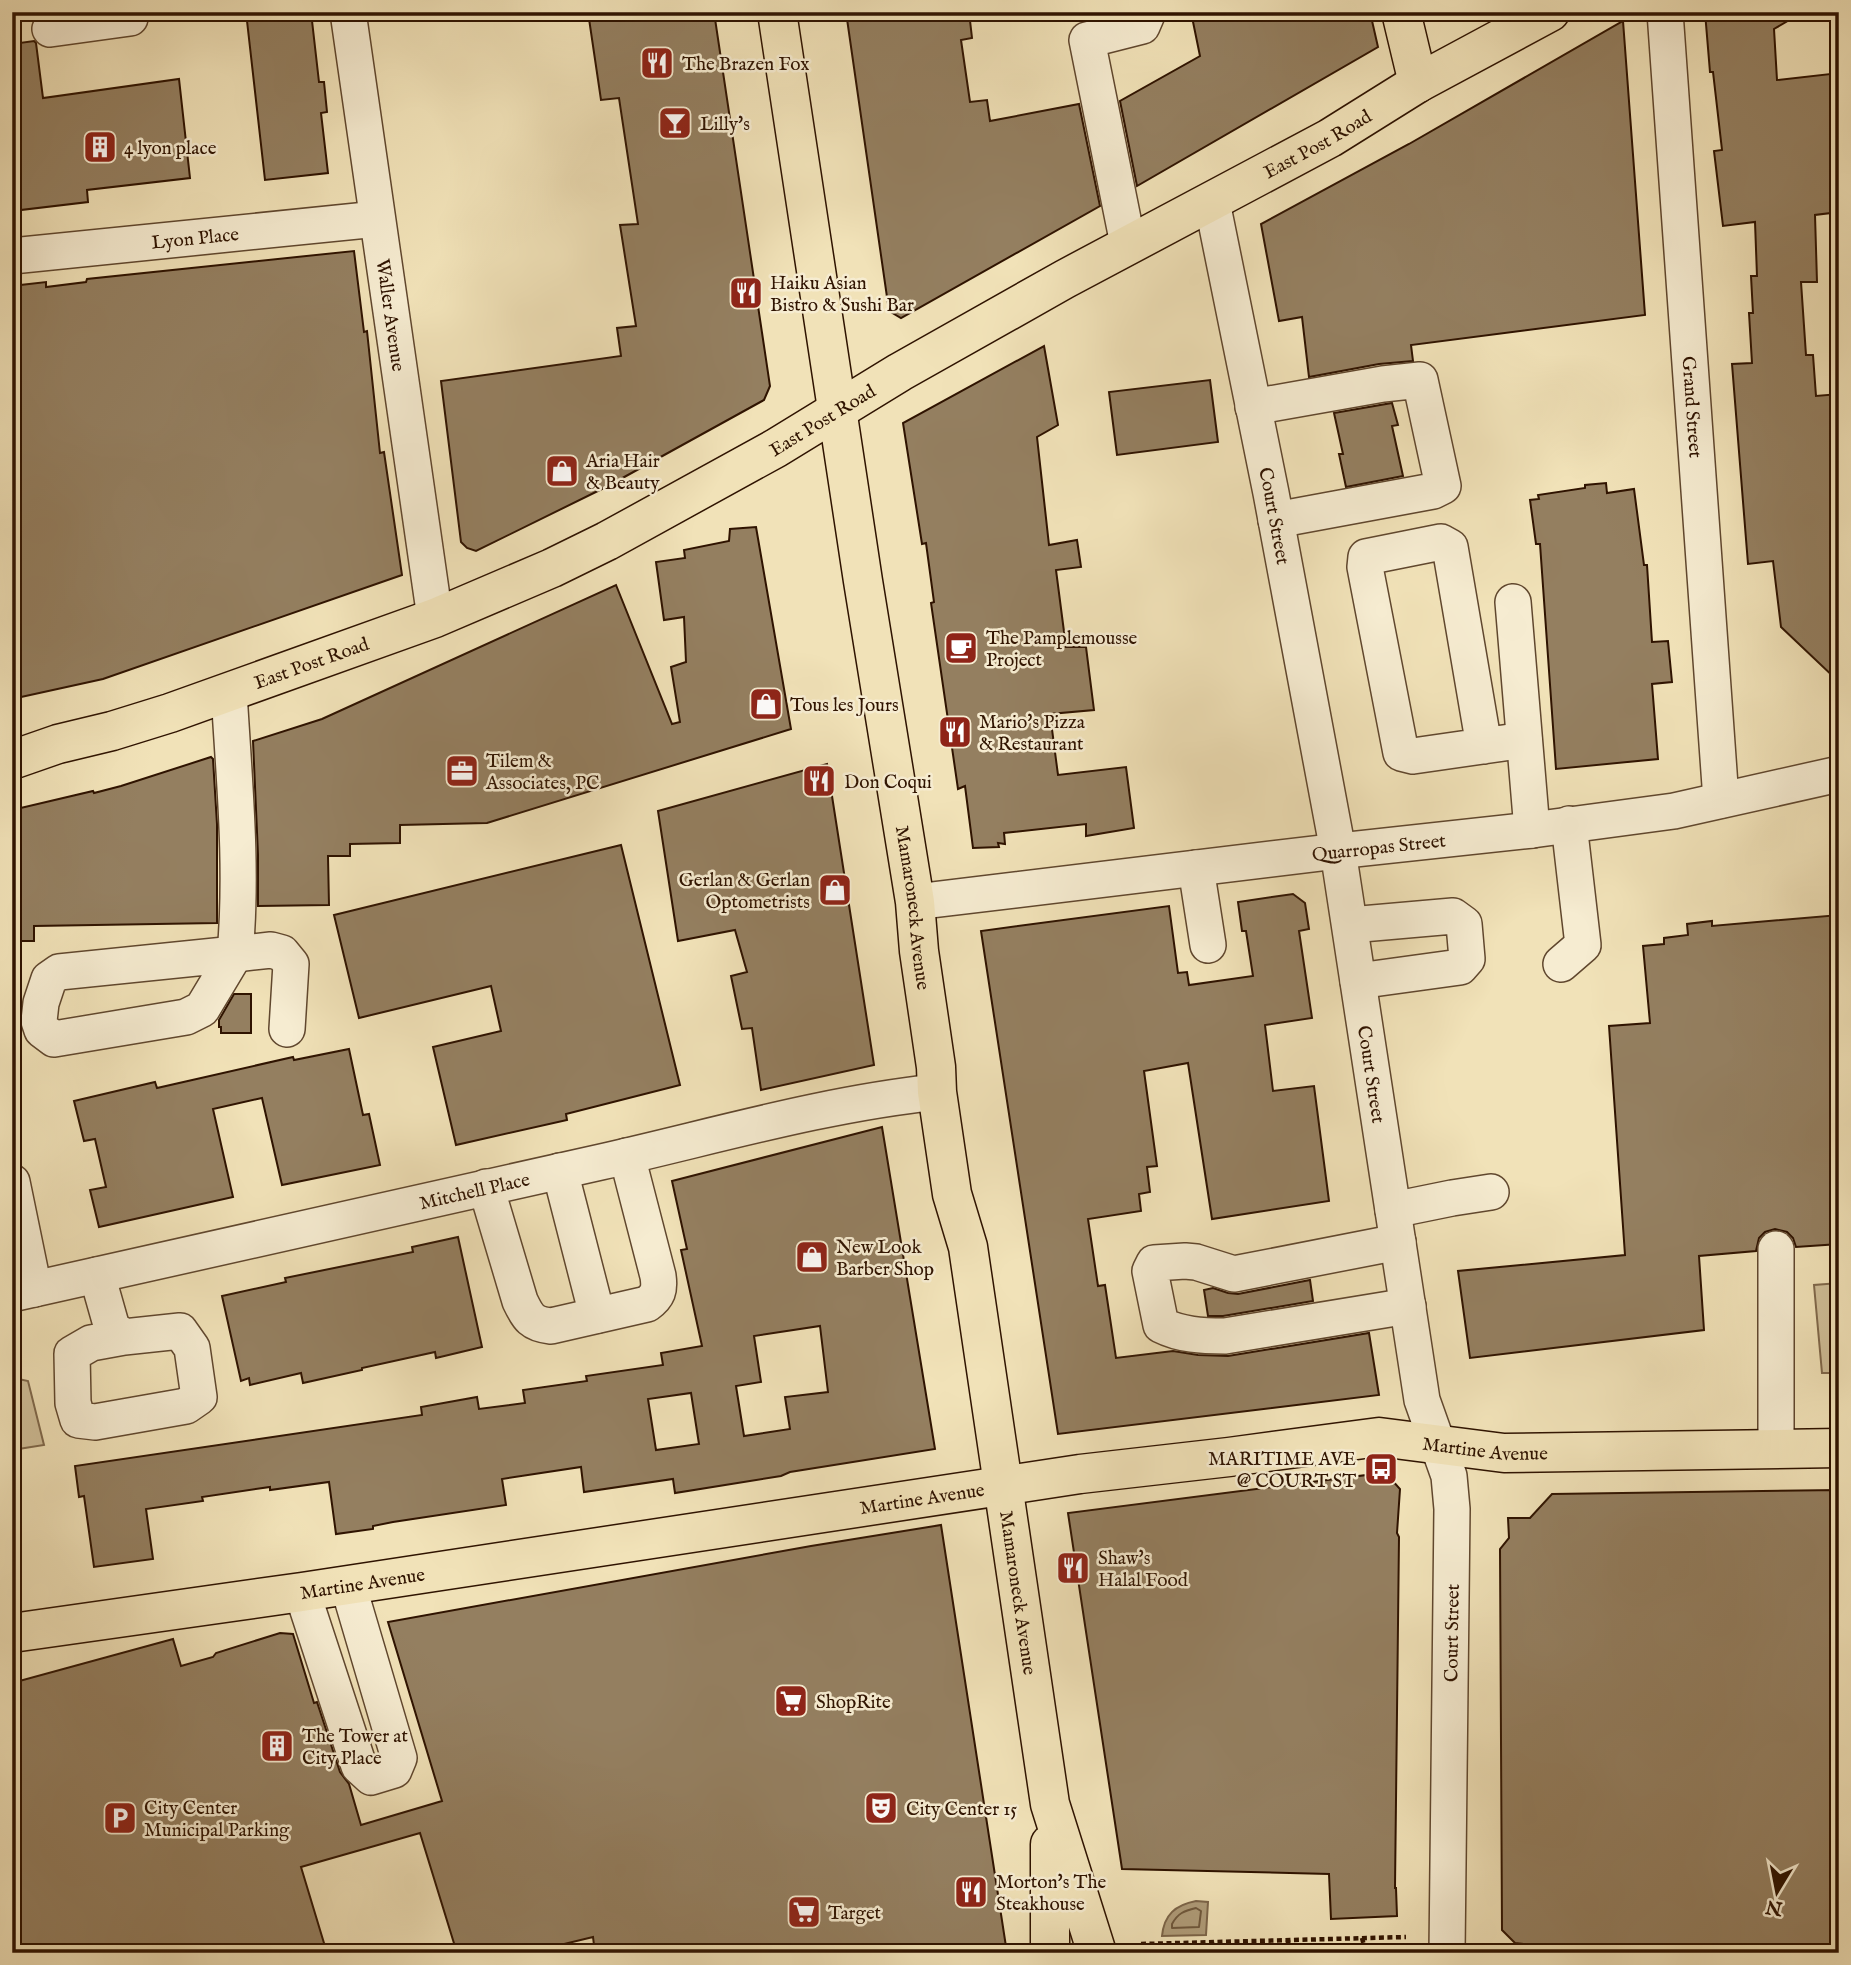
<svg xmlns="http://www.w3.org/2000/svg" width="1851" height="1965" font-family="'IM FELL English',serif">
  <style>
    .green { fill: #d0bf99; stroke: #80694c; stroke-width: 2 }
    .water { fill: #af9c79; stroke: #7c6549; stroke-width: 2 }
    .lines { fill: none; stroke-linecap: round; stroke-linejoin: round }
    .shore { stroke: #6f583c; stroke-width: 2 }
    .building { fill: #947f60; stroke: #2f1300; stroke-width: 2; fill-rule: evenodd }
    .minor-casing { stroke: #60472e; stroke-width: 38 }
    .major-casing { stroke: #2f1300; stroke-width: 41 }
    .path { stroke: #2f1300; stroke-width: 4.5; stroke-dasharray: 5 3.5; stroke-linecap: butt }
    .minor { stroke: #f6ecd1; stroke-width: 35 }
    .major { stroke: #f1e2b8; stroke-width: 38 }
    .labels { text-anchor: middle; stroke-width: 5; stroke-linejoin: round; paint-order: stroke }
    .poi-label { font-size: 19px; fill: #2f1300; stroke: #f6ecd1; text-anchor: start }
    .street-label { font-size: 19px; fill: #2f1300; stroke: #f6ecd1 }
  </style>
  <rect width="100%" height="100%" fill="#f1e2b8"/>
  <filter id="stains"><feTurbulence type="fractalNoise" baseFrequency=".00286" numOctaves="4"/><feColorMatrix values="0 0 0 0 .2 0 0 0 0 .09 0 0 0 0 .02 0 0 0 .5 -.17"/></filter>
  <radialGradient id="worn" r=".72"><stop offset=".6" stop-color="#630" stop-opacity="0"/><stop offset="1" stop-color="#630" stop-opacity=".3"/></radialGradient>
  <g class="green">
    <path d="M1839,1283V1373H1822L1814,1285Z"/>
    <path d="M14,1378L28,1381L44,1445L12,1450V1380Z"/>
  </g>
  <g class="water">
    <path d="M1196,1901L1208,1902L1206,1935L1162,1936C1164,1915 1175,1905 1196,1901Z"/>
    <path d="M1358,1944V1953H1294L1293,1945Z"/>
    <path d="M1282,1945V1953H1217V1948Z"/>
  </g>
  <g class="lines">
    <path class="shore" d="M1196,1908L1201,1911L1199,1927L1172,1928V1924C1178,1913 1184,1911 1196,1908Z"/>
  </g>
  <g class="building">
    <path d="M246,12H311L319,82H324L327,112L321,113L328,173L265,180Z"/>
    <path d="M588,12H714L770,386L764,400L608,486L476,551L467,548L461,542L441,381L621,356L617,328L636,326L620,225L638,224L619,98L601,100Z"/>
    <path d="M846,12H969L972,38L961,40L970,102L987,100L990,121L1079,104L1100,206L901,318L889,311Z"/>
    <path d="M1191,12H1370L1378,47L1137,186L1120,101L1200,56Z"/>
    <path d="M1705,12H1803L1774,29L1777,80L1839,73V212L1815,215L1817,282H1801L1806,355H1813L1816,396L1839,394V682L1781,627L1773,561L1748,564L1732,364L1752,363L1749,313H1753L1751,276H1757L1755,222L1723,226L1714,151L1722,150L1713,72H1710Z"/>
    <path d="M1623,21L1645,315L1411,345L1413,361L1379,364L1309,377L1302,317L1279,321L1261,224L1409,144Z"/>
    <path d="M34,41L36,43L43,98L179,79L190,178L87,190L88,202L12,211V44Z"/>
    <path d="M354,251L364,332L367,331L380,453L384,452L402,575L103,679L12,699V286L46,282V287L86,282L87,279Z"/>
    <path d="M1044,346L1058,425L1037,437L1049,545L1077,540L1081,567L1056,570L1066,647H1086L1094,710L1050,714L1058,775L1126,767L1134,828L1086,836V824L1004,833L1005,844L998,843L999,847L973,848L965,786L958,789L931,603L934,602L926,543L922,544L903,423Z"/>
    <path d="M1210,380L1218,442L1117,455L1109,392Z"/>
    <path d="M1392,403L1398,425L1392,426L1403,476L1346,487L1339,454H1343L1334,413Z"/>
    <path d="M1606,483L1607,493L1634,489L1644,565H1647L1652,642L1668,641L1672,682L1652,684L1658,759L1556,769L1540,544H1536L1530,500L1539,499L1538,495L1585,488V485Z"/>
    <path d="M756,527L791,729L487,823L400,825V843L350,844V856H328L329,905L258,906V855L253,741L322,719L616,585L672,724L680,722L671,667L686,662L684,617L664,620L656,562L685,558L684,550L729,541L730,529Z"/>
    <path d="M211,757L213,759L217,824V923L34,926V941H12V810L93,791L94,793L121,786Z"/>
    <path d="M827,764L874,1065L761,1090L752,1028L742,1029L731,976L747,972L735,930L678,941L658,811Z"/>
    <path d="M621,845L680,1085L566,1114L567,1120L456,1145L433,1047L501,1031L491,986L359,1018L334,915Z"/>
    <path d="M1293,894L1305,903L1309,929L1299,931L1312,1018L1265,1025L1273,1091L1314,1086L1329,1201L1212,1219L1188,1063L1144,1071L1157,1166L1147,1167L1150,1192L1139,1194L1141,1211L1088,1219L1098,1286L1105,1285L1116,1358L1173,1351L1198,1355L1228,1356L1369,1333L1379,1395L1058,1434L981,931L1169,906L1178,973L1187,972L1189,985L1253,976L1246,931H1242L1238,902Z"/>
    <path d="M1839,915V1244L1796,1247L1793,1238L1787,1232L1775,1229L1765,1232L1759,1238L1756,1251L1699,1256L1704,1330L1470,1358L1458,1271L1625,1255L1609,1026L1650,1023L1643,946L1664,944V938L1688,935L1687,924L1712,921V926Z"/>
    <path d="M234,994H251V1033H221V1027H219V1020Z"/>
    <path d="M349,1049L363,1115L369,1114L380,1165L282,1185L262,1098L213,1109L233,1197L99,1227L90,1190L106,1187L95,1139L84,1141L74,1101L155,1082L157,1088L293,1057L294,1060Z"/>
    <path d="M882,1127L935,1449L790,1472L781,1476L675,1493L673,1479L584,1492L581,1467L502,1479L506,1505L393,1522L373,1526V1529L336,1534L329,1482L270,1490V1487L202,1497L203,1501L146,1509L153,1559L94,1567L84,1496L79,1497L75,1466L422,1415L421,1407L477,1397L479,1409L525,1403L523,1390L587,1381L586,1376L663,1365L661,1353L702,1346L681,1250L687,1249L672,1181ZM820,1326L828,1392L785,1397L790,1429L744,1436L736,1386L761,1382L754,1336ZM691,1393L699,1444L656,1450L648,1399Z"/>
    <path d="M458,1237L482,1347L436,1358L435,1352L362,1368V1370L303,1383L301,1373L250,1385L249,1378L241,1381L222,1296L286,1282L285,1278L413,1252L412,1247Z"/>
    <path d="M1310,1280L1313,1301L1223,1316H1208L1204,1290L1213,1288L1228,1293L1238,1294Z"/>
    <path d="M1366,1471L1390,1472L1391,1479L1400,1489L1397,1533L1399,1537L1395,1888H1396L1397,1916L1331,1919L1329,1874L1122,1869L1068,1513L1366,1475Z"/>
    <path d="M1839,1490V1953H1546L1539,1946L1515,1943L1502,1930L1500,1549L1509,1538L1508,1518H1530L1552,1494Z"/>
    <path d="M941,1525L1007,1953H595L593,1937L527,1953H457L420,1833L301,1867L327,1953H12V1683L173,1639L181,1666L213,1657L216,1653L280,1633L293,1634L314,1703L317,1702L340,1772L349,1784L361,1825L442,1801L388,1622L811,1546Z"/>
  </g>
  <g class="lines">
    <defs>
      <g id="minor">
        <path id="s1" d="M348,12L435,618"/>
        <path id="s2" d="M1665,12L1721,800"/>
        <path d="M50,29L130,18V12"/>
        <path id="s3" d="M1212,202L1271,493L1338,851L1422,1400L1449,1476L1452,1509L1447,1953"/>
        <path d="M1128,244L1087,40L1142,26L1148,12"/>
        <path id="s4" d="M12,256L377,219"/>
        <path d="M1253,407L1383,384L1420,380L1443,486L1433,491L1276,520"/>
        <path d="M1513,602L1532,830"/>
        <path d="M229,692C234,779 243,867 235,954L271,950L282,953L291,964L287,1029"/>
        <path d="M1484,746L1450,547L1441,542L1366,557L1365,567L1401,753L1413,756L1524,740"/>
        <path d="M1196,868L1208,945"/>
        <path id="s5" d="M915,902L1338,851L1532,830L1674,811L1839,774"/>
        <path d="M1350,925L1453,916L1464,924L1467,959L1460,967L1358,981"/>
        <path d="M235,954L202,1009L186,1017L54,1039L42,1030L39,1021L41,1003L49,979L59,972Z"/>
        <path d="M1561,964L1583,945L1569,824"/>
        <path d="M560,1171L597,1315"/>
        <path d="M12,1182L34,1289"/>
        <path d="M486,1187L520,1301C528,1318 532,1324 551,1326L647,1304C658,1296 660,1290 658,1276L627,1156"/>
        <path d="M1393,1210L1452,1198L1491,1192"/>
        <path d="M1398,1242L1234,1274L1196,1262L1185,1261L1154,1263L1150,1271L1161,1325C1181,1335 1202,1336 1225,1336L1408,1306"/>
        <path d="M97,1275L112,1328L124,1337L180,1331L192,1348L199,1397L186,1406L95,1422L78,1420L73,1403L72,1354L91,1343L124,1337"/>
        <path id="s6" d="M12,1294C208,1250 404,1206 601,1162C712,1137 823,1104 937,1092"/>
        <path d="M1776,1448V1249"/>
        <path d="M302,1592L359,1766L371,1777L394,1770L399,1758L348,1585"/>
      </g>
      <g id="major">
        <path id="s7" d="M777,12L863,581L915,902L919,951L936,1067L937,1092L952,1194L968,1247L1050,1804L1097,1953"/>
        <path d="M1401,12L1418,83"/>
        <path id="s8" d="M12,760L58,744L112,731L170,713L435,618L552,568L607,541L776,448L900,372L1065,279L1330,138L1418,83L1550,12"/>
        <path id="s9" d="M12,1633L302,1592L1080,1474L1229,1457L1379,1437L1504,1453L1839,1448"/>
        <path d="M1050,1953V1844"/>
      </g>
    </defs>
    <use href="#minor" class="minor-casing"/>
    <use href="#major" class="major-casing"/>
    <g class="path">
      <path d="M1362,1938L1366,1953"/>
      <path d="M1288,1940L1289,1953"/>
      <path d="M1212,1942L1213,1953"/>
      <path d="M1141,1944L1406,1937"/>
    </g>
    <use href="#minor" class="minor"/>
    <use href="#major" class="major"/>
  </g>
  <defs>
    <symbol id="restaurant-square" viewBox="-11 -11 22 22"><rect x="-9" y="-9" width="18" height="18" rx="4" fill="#8f2418" stroke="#f6ecd1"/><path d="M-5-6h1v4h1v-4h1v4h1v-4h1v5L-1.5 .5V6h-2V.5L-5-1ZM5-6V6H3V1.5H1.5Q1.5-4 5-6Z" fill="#fff"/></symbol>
    <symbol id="bar-square" viewBox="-11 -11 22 22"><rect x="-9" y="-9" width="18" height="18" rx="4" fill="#8f2418" stroke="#f6ecd1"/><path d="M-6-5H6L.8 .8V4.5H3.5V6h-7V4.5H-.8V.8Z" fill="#fff"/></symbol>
    <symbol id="building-square" viewBox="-11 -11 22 22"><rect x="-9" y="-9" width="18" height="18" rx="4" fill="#8f2418" stroke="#f6ecd1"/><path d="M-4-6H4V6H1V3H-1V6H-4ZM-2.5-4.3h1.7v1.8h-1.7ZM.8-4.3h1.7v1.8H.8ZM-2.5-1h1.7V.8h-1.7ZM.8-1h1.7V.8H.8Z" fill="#fff"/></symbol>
    <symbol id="shop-square" viewBox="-11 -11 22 22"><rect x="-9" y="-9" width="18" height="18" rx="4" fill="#8f2418" stroke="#f6ecd1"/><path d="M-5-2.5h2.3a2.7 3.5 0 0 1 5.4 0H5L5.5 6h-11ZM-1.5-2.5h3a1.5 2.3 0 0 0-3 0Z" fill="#fff"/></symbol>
    <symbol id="cafe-square" viewBox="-11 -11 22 22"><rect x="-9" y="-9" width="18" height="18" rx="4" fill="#8f2418" stroke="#f6ecd1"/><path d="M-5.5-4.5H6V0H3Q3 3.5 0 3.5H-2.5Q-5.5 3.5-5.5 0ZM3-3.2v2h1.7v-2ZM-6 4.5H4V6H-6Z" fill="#fff"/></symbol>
    <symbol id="office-square" viewBox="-11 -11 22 22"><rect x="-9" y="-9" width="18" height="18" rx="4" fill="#8f2418" stroke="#f6ecd1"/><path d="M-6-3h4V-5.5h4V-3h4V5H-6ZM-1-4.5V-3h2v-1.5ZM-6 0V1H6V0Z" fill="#fff"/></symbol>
    <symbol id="bus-square" viewBox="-11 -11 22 22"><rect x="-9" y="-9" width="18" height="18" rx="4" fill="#8f2418" stroke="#f6ecd1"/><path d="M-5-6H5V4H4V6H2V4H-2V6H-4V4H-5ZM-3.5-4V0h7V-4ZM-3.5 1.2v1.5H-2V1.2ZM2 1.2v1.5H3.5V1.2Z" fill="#fff"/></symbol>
    <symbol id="supermarket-square" viewBox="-11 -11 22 22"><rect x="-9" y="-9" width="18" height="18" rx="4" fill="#8f2418" stroke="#f6ecd1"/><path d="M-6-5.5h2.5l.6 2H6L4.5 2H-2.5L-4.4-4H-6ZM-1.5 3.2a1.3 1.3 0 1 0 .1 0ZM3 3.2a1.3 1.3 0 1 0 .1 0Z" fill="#fff"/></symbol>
    <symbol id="theatre-square" viewBox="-11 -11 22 22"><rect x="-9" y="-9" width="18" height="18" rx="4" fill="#8f2418" stroke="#f6ecd1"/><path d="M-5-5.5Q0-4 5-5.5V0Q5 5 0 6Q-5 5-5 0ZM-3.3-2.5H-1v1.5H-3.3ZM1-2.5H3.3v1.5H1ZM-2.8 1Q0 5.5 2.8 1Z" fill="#fff"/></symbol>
    <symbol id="parking-square" viewBox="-11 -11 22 22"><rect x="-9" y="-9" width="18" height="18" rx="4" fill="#8f2418" stroke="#f6ecd1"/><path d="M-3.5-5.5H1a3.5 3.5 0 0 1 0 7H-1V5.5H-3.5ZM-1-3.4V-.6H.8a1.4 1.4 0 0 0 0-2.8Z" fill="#fff"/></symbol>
  </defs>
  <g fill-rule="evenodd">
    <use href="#restaurant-square" x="638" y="44" width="38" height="38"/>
    <use href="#bar-square" x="656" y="104" width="38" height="38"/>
    <use href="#building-square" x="81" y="128" width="38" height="38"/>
    <use href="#restaurant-square" x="727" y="274" width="38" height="38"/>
    <use href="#shop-square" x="543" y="452" width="38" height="38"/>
    <use href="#cafe-square" x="942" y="629" width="38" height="38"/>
    <use href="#shop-square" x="747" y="685" width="38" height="38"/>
    <use href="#restaurant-square" x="936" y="713" width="38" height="38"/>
    <use href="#office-square" x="443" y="752" width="38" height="38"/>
    <use href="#restaurant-square" x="800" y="762" width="38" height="38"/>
    <use href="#shop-square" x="816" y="871" width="38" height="38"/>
    <use href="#shop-square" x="793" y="1238" width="38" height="38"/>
    <use href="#bus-square" x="1362" y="1450" width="38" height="38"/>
    <use href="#restaurant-square" x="1054" y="1549" width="38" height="38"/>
    <use href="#supermarket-square" x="772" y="1682" width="38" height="38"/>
    <use href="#building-square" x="258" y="1727" width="38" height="38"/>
    <use href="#theatre-square" x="862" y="1789" width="38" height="38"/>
    <use href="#parking-square" x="101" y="1799" width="38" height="38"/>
    <use href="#restaurant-square" x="952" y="1873" width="38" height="38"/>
    <use href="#supermarket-square" x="785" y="1893" width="38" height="38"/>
  </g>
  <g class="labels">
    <g class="poi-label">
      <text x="682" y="70">The Brazen Fox</text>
      <text x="700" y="130">Lilly's</text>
      <text x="124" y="154">4 lyon place</text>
      <text x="770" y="289">Haiku Asian<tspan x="770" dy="22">Bistro &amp; Sushi Bar</tspan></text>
      <text x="586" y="467">Aria Hair<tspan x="586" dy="22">&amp; Beauty</tspan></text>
      <text x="986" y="644">The Pamplemousse<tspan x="986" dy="22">Project</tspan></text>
      <text x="790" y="711">Tous les Jours</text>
      <text x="979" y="728">Mario's Pizza<tspan x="979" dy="22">&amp; Restaurant</tspan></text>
      <text x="486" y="767">Tilem &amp;<tspan x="486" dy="22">Associates, PC</tspan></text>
      <text x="844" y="788">Don Coqui</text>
      <text x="810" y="886" text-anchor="end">Gerlan &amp; Gerlan<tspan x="810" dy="22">Optometrists</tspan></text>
      <text x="836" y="1253">New Look<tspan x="836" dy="22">Barber Shop</tspan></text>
      <text x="1356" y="1465" text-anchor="end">MARITIME AVE<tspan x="1356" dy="22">@ COURT ST</tspan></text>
      <text x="1098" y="1564">Shaw's<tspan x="1098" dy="22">Halal Food</tspan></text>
      <text x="816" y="1708">ShopRite</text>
      <text x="302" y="1742">The Tower at<tspan x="302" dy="22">City Place</tspan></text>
      <text x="144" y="1814">City Center<tspan x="144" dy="22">Municipal Parking</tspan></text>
      <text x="906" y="1815">City Center 15</text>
      <text x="996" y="1888">Morton's The<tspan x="996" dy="22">Steakhouse</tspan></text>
      <text x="828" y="1919">Target</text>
    </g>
    <g class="street-label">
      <text dy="7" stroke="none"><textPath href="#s8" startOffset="1449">East Post Road</textPath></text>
      <text dy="7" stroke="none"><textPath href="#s4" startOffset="184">Lyon Place</textPath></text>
      <text dy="7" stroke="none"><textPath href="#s1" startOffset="306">Waller Avenue</textPath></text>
      <text dy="7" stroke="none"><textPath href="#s2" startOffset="396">Grand Street</textPath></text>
      <text dy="7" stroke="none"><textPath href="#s8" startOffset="882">East Post Road</textPath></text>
      <text dy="7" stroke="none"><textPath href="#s3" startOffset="320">Court Street</textPath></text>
      <text dy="7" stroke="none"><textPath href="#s8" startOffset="315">East Post Road</textPath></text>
      <text dy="7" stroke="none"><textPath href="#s5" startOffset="467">Quarropas Street</textPath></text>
      <text dy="7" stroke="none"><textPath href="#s7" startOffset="906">Mamaroneck Avenue</textPath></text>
      <text dy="7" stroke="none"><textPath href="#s3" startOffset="887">Court Street</textPath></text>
      <text dy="7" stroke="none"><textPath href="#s6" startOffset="474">Mitchell Place</textPath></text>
      <text dy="7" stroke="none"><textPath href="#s9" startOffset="1488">Martine Avenue</textPath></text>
      <text dy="7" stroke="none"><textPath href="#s9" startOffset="920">Martine Avenue</textPath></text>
      <text dy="7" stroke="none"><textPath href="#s9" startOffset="354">Martine Avenue</textPath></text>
      <text dy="7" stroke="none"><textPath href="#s7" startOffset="1600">Mamaroneck Avenue</textPath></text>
      <text transform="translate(1451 1633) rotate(-89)" y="7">Court Street</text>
    </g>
  </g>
  <rect width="1851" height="1965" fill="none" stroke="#f1e2b8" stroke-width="42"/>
  <rect x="14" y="14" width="1823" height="1937" fill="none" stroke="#2f1300" stroke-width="3.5"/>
  <rect x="21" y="21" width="1809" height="1923" fill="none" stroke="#2f1300" stroke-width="2"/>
  <g transform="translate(1777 1892) rotate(190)" stroke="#f6ecd1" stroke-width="5" paint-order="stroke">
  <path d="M0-5L12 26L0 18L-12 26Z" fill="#2f1300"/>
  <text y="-10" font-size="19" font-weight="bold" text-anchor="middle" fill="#2f1300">N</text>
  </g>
  <rect width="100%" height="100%" filter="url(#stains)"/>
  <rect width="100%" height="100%" fill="url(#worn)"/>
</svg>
